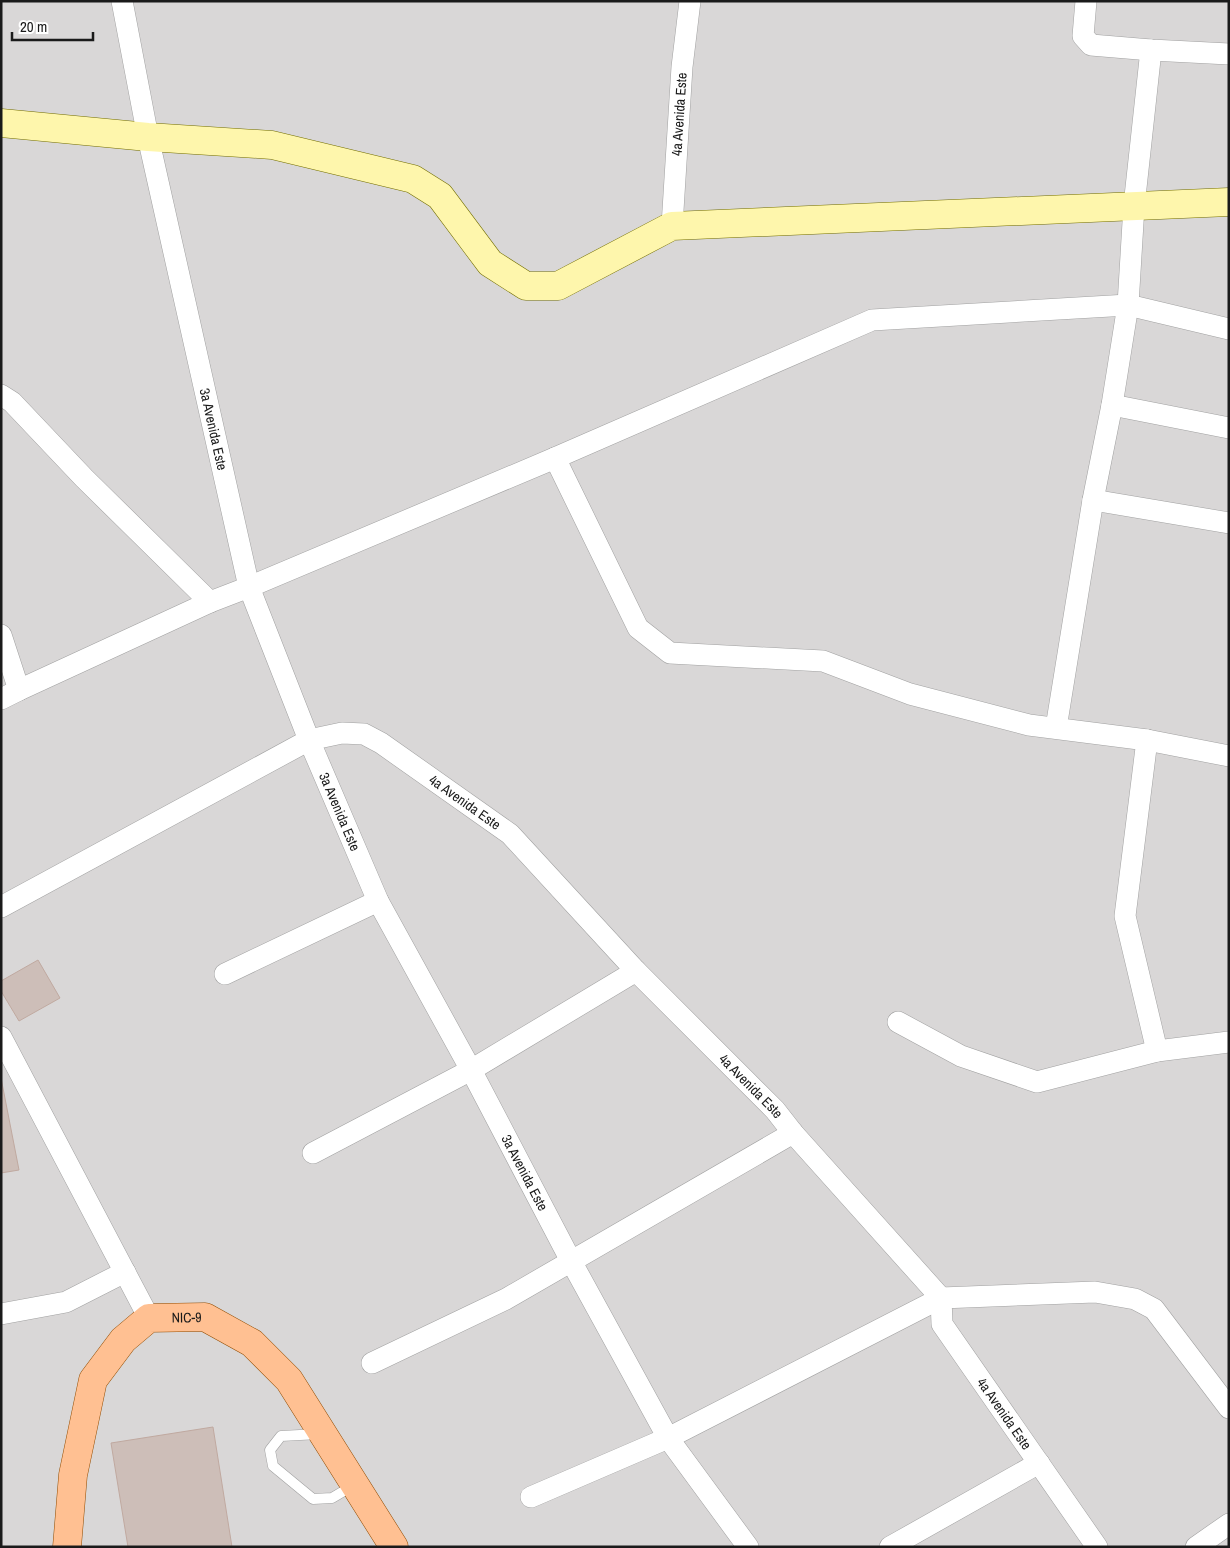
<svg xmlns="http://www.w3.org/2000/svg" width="1230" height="1548" font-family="'Archivo Narrow',sans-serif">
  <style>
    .residential { fill: #d9d7d7 }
    .building { fill: #cdbeb8; stroke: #c0a9a0 }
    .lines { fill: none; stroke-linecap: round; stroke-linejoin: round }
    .lane-casing { stroke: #a1a1a1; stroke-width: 11 }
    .street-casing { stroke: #a1a1a1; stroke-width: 22 }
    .secondary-casing { stroke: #736e00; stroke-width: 29 }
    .primary-casing { stroke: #914b00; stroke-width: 29 }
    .lane { stroke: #fff; stroke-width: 10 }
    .street { stroke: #fff; stroke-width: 21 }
    .secondary { stroke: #fef6ac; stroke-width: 28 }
    .primary { stroke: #ffc092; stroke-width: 28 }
    .labels { text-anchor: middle; stroke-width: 5; stroke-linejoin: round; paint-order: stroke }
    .street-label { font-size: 14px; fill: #1a1a1a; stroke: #fff }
  </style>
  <rect width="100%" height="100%" fill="#ede6df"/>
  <rect class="residential" x="1" y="1" width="1228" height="1546"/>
  <g class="building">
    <path d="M38,960L60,998L19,1021L1,991V981Z"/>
    <path d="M1,1078L19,1170L1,1173Z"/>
    <path d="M213,1427L232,1547H128L111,1443Z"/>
  </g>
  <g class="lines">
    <defs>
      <path id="lane" d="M319,1434L281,1436L270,1450L273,1466L313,1499L332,1498L354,1485"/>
      <g id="street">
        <path id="s1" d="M122,1L148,137L249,587L309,740L378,901L471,1070L571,1261L668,1438L748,1547"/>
        <path d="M1086,1L1083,36L1091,45L1151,50L1229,54"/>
        <path id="s2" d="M672,226L682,67L690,1"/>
        <path d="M1,395L12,402L84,478L210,602"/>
        <path d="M1112,405L1229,428"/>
        <path d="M555,458L638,628L670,653L823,661L910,694L1029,725L1147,740L1229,756"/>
        <path d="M1093,500L1229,523"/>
        <path d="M1,635L19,690"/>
        <path d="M1,699L19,690L210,602L249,587L555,458L872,320L1128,305L1229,329"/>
        <path d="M1056,728L1093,500L1112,405L1128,305L1134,206L1151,50"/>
        <path d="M1147,740L1125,916L1157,1051"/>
        <path id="s3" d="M1,907L309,740L342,733L364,734L381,743L510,834L636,971L775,1110L793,1133L941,1298L942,1324L1097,1547"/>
        <path d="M225,974L378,901"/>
        <path d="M898,1022L961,1056L1037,1082L1157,1051L1229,1042"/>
        <path d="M1,1037L149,1318"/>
        <path d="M313,1153L471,1070L636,971"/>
        <path d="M1,1314L66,1302L125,1272"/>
        <path d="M372,1363L506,1299L793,1133"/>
        <path d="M531,1497L668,1438L941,1298L1095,1292L1135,1299L1154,1309L1229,1408"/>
        <path d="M890,1547L1039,1463"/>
        <path d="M1196,1547L1229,1524"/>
      </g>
      <path id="secondary" d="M1,123L148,137L272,145L413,179L440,196L490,263L526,286H558L672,226L1229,202"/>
      <g id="primary">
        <path id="s4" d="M67,1547L73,1475L93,1380L123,1340L149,1318L205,1317L252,1343L289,1380L394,1547"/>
      </g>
    </defs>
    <use href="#lane" class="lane-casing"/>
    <use href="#street" class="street-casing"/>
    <use href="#secondary" class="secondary-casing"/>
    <use href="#primary" class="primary-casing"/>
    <use href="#lane" class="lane"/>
    <use href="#street" class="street"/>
    <use href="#secondary" class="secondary"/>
    <use href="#primary" class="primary"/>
  </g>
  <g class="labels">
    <g class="street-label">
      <text dy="5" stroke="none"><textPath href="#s2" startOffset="112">4a Avenida Este</textPath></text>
      <text dy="5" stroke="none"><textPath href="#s1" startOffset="438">3a Avenida Este</textPath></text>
      <text dy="5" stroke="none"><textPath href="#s3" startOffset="528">4a Avenida Este</textPath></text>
      <text dy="5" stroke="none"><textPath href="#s1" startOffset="842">3a Avenida Este</textPath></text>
      <text dy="5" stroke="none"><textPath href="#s3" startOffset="932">4a Avenida Este</textPath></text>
      <text dy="5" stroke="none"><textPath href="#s1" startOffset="1248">3a Avenida Este</textPath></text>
      <text dy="5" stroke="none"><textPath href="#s4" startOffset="291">NIC-9</textPath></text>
      <text dy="5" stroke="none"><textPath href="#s3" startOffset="1352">4a Avenida Este</textPath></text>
    </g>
  </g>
  <rect width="1230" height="1548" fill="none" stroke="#1a1a1a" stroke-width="5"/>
  <path d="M12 32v8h81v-8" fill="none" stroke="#1a1a1a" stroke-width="2.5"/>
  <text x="20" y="32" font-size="15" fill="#1a1a1a" stroke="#ffffff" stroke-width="4" paint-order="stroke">20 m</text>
</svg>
